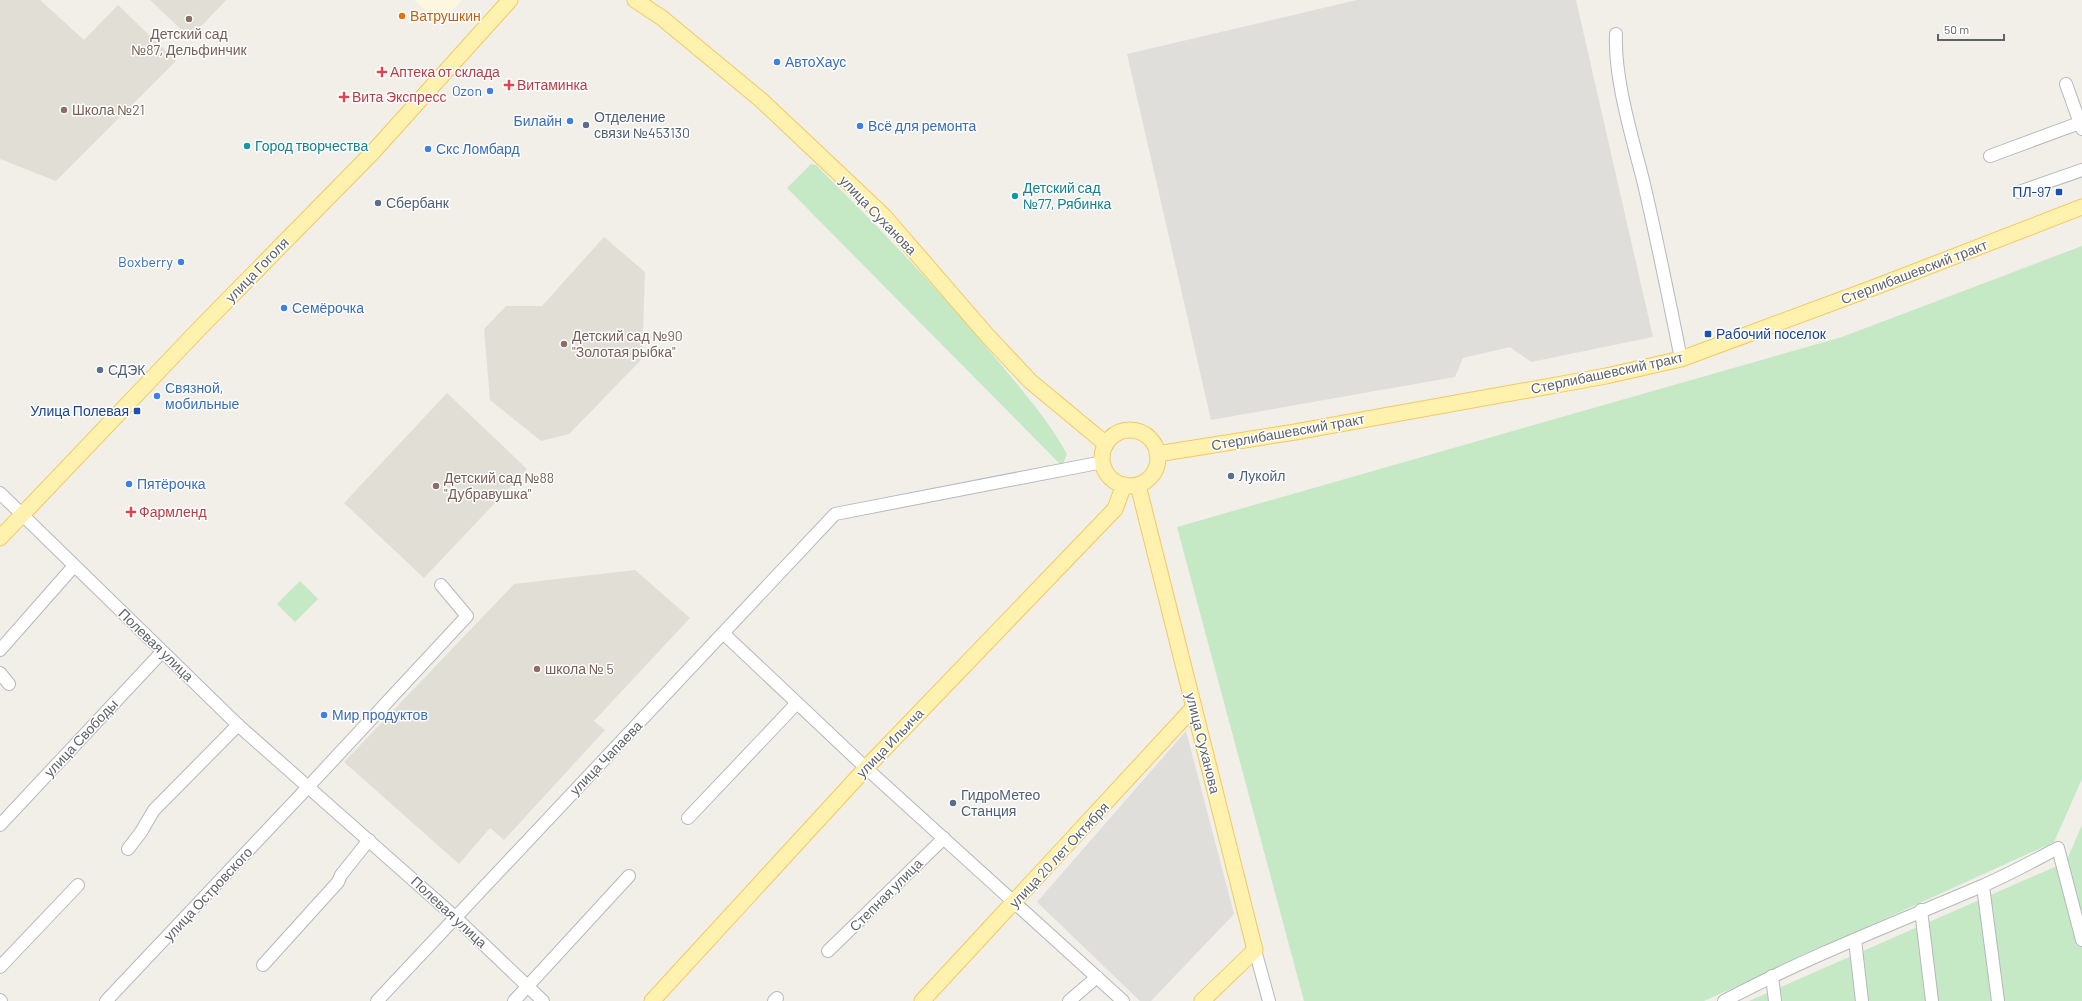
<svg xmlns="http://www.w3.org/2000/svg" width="2082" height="1001" font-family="Barlow,sans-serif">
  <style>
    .commercial { fill: #fef7e0 }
    .industrial { fill: #e0deda }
    .education { fill: #e1ded6 }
    .green { fill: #c5e8c5 }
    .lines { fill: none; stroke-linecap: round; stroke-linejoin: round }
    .minor-casing { stroke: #b5b8bc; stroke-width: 14 }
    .major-casing { stroke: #f2c960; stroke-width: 17 }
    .minor { stroke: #fff; stroke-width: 12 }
    .major { stroke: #fff2af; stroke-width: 15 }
    .food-dot { fill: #e8710a; stroke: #fff; stroke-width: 1.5 }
    .education-dot { fill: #8d6e63; stroke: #fff; stroke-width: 1.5 }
    .shop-dot { fill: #3f7fe0; stroke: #fff; stroke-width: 1.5 }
    .health-dot { fill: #e0444e; stroke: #fff; stroke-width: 1.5 }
    .service-dot { fill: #5c6f8a; stroke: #fff; stroke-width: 1.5 }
    .culture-dot { fill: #0f9aa8; stroke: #fff; stroke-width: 1.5 }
    .transit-dot { fill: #1a4fb4; stroke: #fff; stroke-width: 1.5 }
    .labels { text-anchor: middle; stroke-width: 3; stroke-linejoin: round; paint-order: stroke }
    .food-label { font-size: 14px; fill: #c56008; stroke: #fff; text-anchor: start }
    .education-label { font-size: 14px; fill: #785e54; stroke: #fff; text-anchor: start }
    .shop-label { font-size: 14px; fill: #366cbe; stroke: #fff; text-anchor: start }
    .health-label { font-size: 14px; fill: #be3a42; stroke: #fff; text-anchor: start }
    .service-label { font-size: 14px; fill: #4e5e75; stroke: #fff; text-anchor: start }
    .culture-label { font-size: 14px; fill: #0d838f; stroke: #fff; text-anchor: start }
    .transit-label { font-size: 14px; fill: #164399; stroke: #fff; text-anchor: end }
    .street-label { font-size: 14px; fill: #5f6368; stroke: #fff }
  </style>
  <rect width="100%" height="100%" fill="#f1efe8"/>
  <path class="commercial" d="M414,0H462L441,24Z"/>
  <g class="industrial">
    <path d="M1357,0H1576L1653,337L1531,362L1510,347L1463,358L1455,377L1211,420L1127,54Z"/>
    <path d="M1186,731L1234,914L1151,1001H1140L1037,902Z"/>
  </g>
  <g class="education">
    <path d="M0,0H40L84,40L118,5L176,61L56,181L0,159Z"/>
    <path d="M150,0H226L190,38Z"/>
    <path d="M604,237L645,272L642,359L569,434L541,441L490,400L484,329L506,306H542Z"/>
    <path d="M447,393L527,469L424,578L344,503Z"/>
    <path d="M635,570L690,618L594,721L605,730L504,840L490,828L459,864L344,762L514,584Z"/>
  </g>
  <g class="green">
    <path d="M811,164L816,165C881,230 944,294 1002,366C1025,394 1049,421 1067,454L1062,466L787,188Z"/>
    <path d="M2082,246V779L2054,842L1704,1001H1304L1177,527L1842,337Z"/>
    <path d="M300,581L318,599L295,622L277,604Z"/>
    <path d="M2082,825V1001H1749L2066,862Z"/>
  </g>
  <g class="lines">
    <defs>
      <g id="minor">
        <path d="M1616,34C1614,78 1632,137 1643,180C1657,239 1669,299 1681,359"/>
        <path d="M2066,84L2082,129"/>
        <path d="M1990,156L2082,122"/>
        <path d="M2019,192L2082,170"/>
        <path d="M0,493L238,725L455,917L543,1001"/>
        <path d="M724,634L866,768L1123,1001"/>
        <path d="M0,650L74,566"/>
        <path d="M0,673L9,684"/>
        <path d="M688,818L797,703"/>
        <path d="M0,825L162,652"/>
        <path d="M128,849L141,832L154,810L238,725"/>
        <path d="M1983,886L1998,1001"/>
        <path d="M1921,910L1932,1001"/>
        <path d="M1855,940L1862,1001"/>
        <path d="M1255,950L1269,1001"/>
        <path d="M828,951L944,838"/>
        <path d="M263,965L338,882L341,875L369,840"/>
        <path d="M0,967L78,885"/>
        <path d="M1772,976L1775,1001"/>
        <path d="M0,1000L1,1001"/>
        <path d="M106,1001L309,786L467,616L441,585"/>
        <path d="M377,1001L835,514L1103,462"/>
        <path d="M514,1001L629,876"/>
        <path d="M774,1001L777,998"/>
        <path d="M1069,1001L1097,977"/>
        <path d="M1724,1001C1807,957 1895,923 1982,886C2008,875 2033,861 2058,848L2082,940"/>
      </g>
      <g id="major">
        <path d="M635,0L662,18L761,100L813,149L884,216L986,334L1030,381L1106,444"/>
        <circle cx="1130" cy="458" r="28"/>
        <path d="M1157,454L1295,432L1606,376L1681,359L1878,286L2082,207"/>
        <path d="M1138,485L1255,950L1202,1001"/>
        <path d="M0,538L200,328L373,152L510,0"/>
        <path d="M652,1001L866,768L1115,509L1124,485"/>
        <path d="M922,1001L1194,707"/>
      </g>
    </defs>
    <use href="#minor" class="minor-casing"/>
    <use href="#major" class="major-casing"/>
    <use href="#minor" class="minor"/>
    <use href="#major" class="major"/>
  </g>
  <circle class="food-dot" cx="402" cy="16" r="4"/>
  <g class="education-dot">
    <circle cx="189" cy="19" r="4"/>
    <circle cx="64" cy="110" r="4"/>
    <circle cx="564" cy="344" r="4"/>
    <circle cx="436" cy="486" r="4"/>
    <circle cx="537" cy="669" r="4"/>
  </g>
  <g class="shop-dot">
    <circle cx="777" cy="62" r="4"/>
    <circle cx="490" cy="91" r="4"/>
    <circle cx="570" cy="121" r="4"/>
    <circle cx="860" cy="126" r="4"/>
    <circle cx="428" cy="149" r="4"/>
    <circle cx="181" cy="262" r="4"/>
    <circle cx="284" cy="308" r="4"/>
    <circle cx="157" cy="396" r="4"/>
    <circle cx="129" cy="484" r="4"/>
    <circle cx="324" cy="715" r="4"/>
  </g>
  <g class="health-dot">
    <path d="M380 66h4v4h4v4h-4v4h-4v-4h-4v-4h4z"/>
    <path d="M507 79h4v4h4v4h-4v4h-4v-4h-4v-4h4z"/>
    <path d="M342 91h4v4h4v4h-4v4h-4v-4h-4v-4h4z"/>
    <path d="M129 506h4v4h4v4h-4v4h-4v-4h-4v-4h4z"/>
  </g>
  <g class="service-dot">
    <circle cx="586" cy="125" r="4"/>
    <circle cx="378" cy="203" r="4"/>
    <circle cx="100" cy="370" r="4"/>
    <circle cx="1231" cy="476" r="4"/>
    <circle cx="953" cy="803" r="4"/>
  </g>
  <g class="culture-dot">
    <circle cx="247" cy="146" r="4"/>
    <circle cx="1015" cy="196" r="4"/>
  </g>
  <g class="transit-dot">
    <rect x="2055" y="188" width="8" height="8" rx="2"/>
    <rect x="1704" y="330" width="8" height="8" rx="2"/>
    <rect x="133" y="407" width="8" height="8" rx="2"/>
  </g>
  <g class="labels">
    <g class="food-label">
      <text x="410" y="21">Ватрушкин</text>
    </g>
    <g class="education-label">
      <text x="189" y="39" text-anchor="middle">Детский сад<tspan x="189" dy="16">№87, Дельфинчик</tspan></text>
      <text x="72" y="115">Школа №21</text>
      <text x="572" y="341">Детский сад №90<tspan x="572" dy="16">"Золотая рыбка"</tspan></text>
      <text x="444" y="483">Детский сад №88<tspan x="444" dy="16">"Дубравушка"</tspan></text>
      <text x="545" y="674">школа № 5</text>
    </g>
    <g class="shop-label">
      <text x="785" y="67">АвтоХаус</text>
      <text x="482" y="96" text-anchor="end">Ozon</text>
      <text x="562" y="126" text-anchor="end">Билайн</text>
      <text x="868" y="131">Всё для ремонта</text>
      <text x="436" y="154">Скс Ломбард</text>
      <text x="173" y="267" text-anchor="end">Boxberry</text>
      <text x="292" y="313">Семёрочка</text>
      <text x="165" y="393">Связной,<tspan x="165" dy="16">мобильные</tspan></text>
      <text x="137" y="489">Пятёрочка</text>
      <text x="332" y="720">Мир продуктов</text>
    </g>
    <g class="health-label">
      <text x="390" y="77">Аптека от склада</text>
      <text x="517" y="90">Витаминка</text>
      <text x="352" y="102">Вита Экспресс</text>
      <text x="139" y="517">Фармленд</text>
    </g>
    <g class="service-label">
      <text x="594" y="122">Отделение<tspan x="594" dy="16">связи №453130</tspan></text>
      <text x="386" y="208">Сбербанк</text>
      <text x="108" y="375">СДЭК</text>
      <text x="1239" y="481">Лукойл</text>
      <text x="961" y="800">ГидроМетео<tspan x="961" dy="16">Станция</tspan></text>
    </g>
    <g class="culture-label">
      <text x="255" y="151">Город творчества</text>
      <text x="1023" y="193">Детский сад<tspan x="1023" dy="16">№77, Рябинка</tspan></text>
    </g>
    <g class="transit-label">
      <text x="2051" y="197">ПЛ-97</text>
      <text x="1716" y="339" text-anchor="start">Рабочий поселок</text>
      <text x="129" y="416">Улица Полевая</text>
    </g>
    <g class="street-label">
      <text transform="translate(878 215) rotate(46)" y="5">улица Суханова</text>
      <text transform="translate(257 270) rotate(-46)" y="5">улица Гоголя</text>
      <text transform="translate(1914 272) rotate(-21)" y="5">Стерлибашевский тракт</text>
      <text transform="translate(1607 373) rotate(-12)" y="5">Стерлибашевский тракт</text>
      <text transform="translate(1288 432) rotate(-10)" y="5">Стерлибашевский тракт</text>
      <text transform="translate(156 645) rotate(44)" y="5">Полевая улица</text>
      <text transform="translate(81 738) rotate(-47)" y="5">улица Свободы</text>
      <text transform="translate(890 743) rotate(-46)" y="5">улица Ильича</text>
      <text transform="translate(1203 743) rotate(76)" y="5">улица Суханова</text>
      <text transform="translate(606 758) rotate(-46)" y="5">улица Чапаева</text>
      <text transform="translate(1059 855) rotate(-47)" y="5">улица 20 лет Октября</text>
      <text transform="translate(208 894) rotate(-47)" y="5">улица Островского</text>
      <text transform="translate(886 895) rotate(-45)" y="5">Степная улица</text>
      <text transform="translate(449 912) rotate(43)" y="5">Полевая улица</text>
    </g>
  </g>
  <path d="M1938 34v6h66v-6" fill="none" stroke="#5f6368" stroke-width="2"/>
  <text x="1944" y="34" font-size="12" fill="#5f6368" stroke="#ffffff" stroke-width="3" paint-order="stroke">50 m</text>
</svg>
